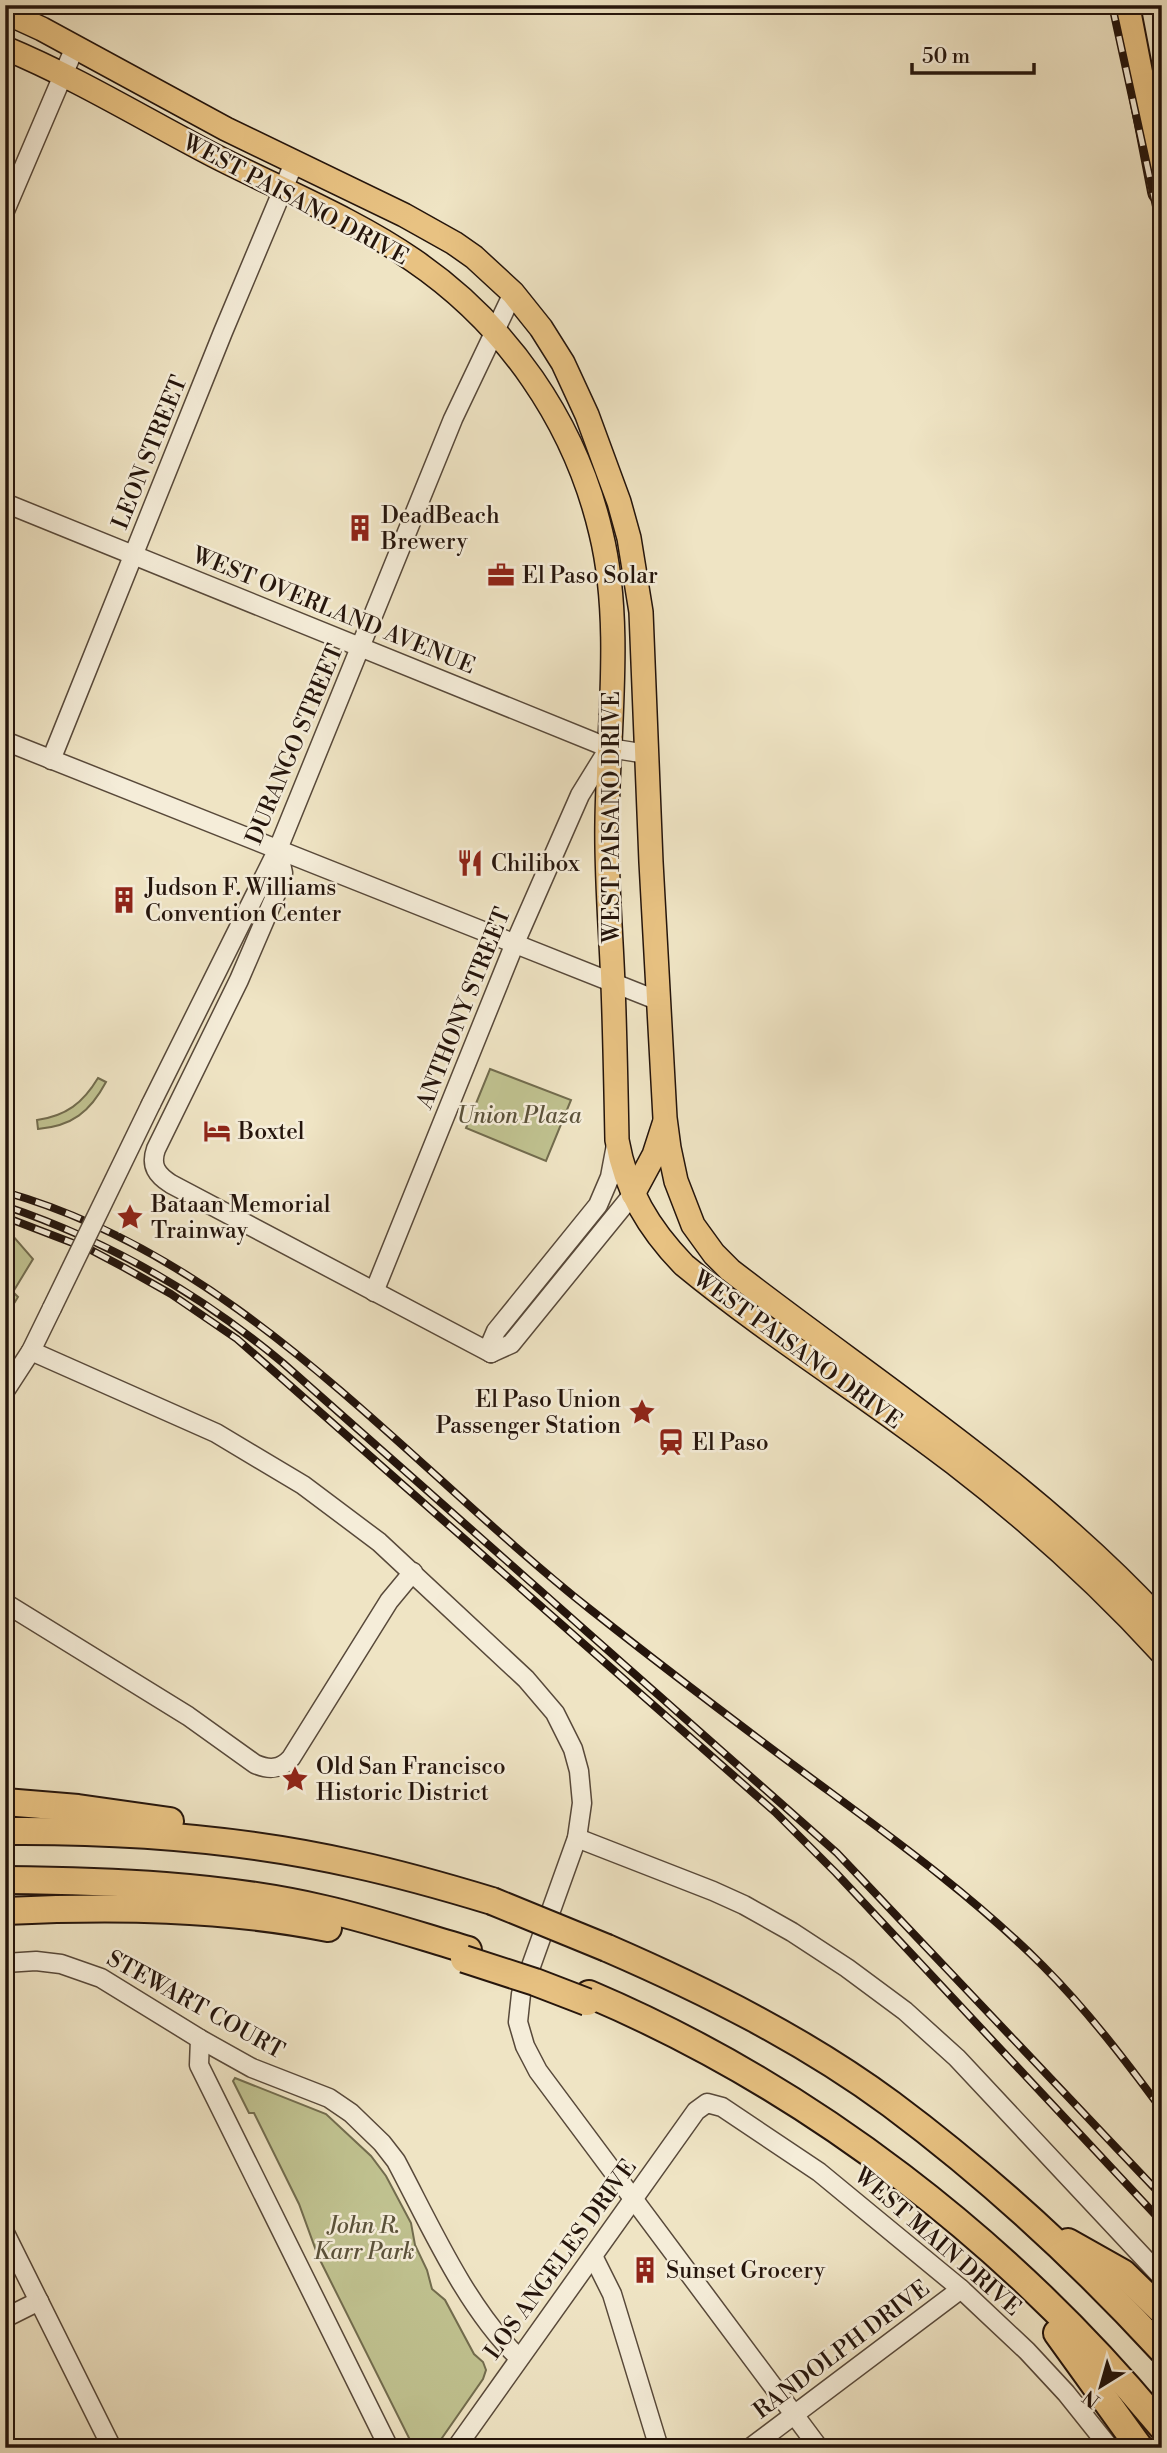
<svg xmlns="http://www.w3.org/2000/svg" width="1167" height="2453" font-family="'Libre Bodoni',serif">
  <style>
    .green { fill: #c0c290; stroke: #726c4e; stroke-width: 2 }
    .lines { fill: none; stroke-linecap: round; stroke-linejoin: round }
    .minor-casing { stroke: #58493a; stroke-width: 21 }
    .major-casing { stroke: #25150c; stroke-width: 26 }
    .highway-casing { stroke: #25150c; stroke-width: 30 }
    .minor { stroke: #f5edd9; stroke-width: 18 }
    .major { stroke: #e8c282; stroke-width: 23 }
    .highway { stroke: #e8c282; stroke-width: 26 }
    .rail-casing { stroke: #25150c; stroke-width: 8 }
    .rail { stroke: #f5edd9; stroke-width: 5; stroke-dasharray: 16; stroke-linecap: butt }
    .minor-bridge-casing { stroke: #58493a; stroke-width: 21; stroke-linecap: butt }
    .highway-bridge-casing { stroke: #25150c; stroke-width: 30; stroke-linecap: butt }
    .minor-bridge { stroke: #f5edd9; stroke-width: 18 }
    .highway-bridge { stroke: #e8c282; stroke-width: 26 }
    .labels { text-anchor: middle; stroke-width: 5; stroke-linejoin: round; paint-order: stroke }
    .street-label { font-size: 23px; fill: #25150c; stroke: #f5edd9 }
    .poi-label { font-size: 23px; fill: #25150c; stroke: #f5edd9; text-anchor: start }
    .park-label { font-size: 23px; font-style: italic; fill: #5b523a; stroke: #f5edd9 }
  </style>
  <rect width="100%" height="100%" fill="#efe4c4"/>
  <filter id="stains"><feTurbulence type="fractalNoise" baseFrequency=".00286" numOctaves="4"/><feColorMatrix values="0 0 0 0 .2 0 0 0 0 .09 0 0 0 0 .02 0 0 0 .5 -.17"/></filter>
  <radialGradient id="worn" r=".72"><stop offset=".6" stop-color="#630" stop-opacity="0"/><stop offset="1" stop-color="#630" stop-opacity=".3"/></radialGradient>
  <g class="green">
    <path d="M490,1069L571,1100L546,1161L466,1128Z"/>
    <path d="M98,1078L106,1082C90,1112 72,1126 38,1129L37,1120C66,1116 83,1103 98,1078Z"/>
    <path d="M5,1233L13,1236L33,1259L13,1292L18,1297L5,1318Z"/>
    <path d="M235,2078L326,2114L371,2156L386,2176L411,2223L415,2245L427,2270L432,2289L445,2300L474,2354L483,2362L486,2370L483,2379L435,2448H414L318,2256L299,2204L254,2113H249L233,2081Z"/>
  </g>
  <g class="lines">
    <defs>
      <g id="minor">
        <path d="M5,211L75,47"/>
        <path d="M5,503L609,748L647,754"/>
        <path d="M5,741L659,1001"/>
        <path d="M51,760L223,332L294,163"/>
        <path d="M278,849L283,873L276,894L239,980L156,1149C150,1166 157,1175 171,1184L491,1353"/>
        <path d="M151,1104L278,849L453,419L513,293"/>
        <path d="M374,1292L515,943L580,795L609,748"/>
        <path d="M31,1351L216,1433L303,1485L379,1542L526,1679L555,1713L573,1749L579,1771L582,1803L577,1838L521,1994L518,2022L525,2046L538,2071L819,2448"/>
        <path d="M491,1353L490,1345L496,1331L598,1205L610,1177L616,1145"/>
        <path d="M491,1353L511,1344L633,1194"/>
        <path d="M5,1391L31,1351L52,1308"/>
        <path d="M5,1603L188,1716L255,1764C269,1770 280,1770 291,1758L389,1601L413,1572"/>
        <path d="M577,1838L713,1891L744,1905L792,1932L847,1968L905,2011L957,2058L1162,2277"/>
        <path d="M5,1963L36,1961L61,1964L101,1978L200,2039L252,2068L329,2098L351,2113L382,2143L396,2161C430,2225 467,2309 519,2358"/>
        <path d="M200,2039L199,2065L389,2448"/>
        <path d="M5,2233L112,2448"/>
        <path d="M593,2256L612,2294L659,2448"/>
        <path d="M5,2318L39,2301"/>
        <path d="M456,2448L696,2111L707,2103L722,2107L819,2172L961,2289L1027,2351L1066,2393L1110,2448"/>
        <path d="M750,2448L961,2289"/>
      </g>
      <g id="major">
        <path d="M5,12L42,29L226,129L404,215L454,243L474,257L513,293L541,328L563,363L587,415L619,502L629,538L641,612L651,862L665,1118L669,1148L676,1181L693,1225L714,1254L730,1270C877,1384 1035,1484 1162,1622"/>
        <path d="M5,48C77,78 144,119 213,155C277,188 354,219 413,260C507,324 575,422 601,533C623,623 608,730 607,822C606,877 611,931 613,985C615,1037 616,1089 617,1140C626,1191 649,1229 684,1265C770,1336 866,1395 954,1463C1028,1520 1099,1584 1162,1653"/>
        <path d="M633,1194L654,1155L664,1124"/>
      </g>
      <g id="highway">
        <path d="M1126,5L1162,191"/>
        <path d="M5,1802L78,1808L170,1821"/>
        <path d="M5,1831C121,1830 240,1838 354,1864C400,1874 446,1887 492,1901"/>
        <path d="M5,1880C111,1881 221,1885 324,1909C373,1920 420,1936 468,1950"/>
        <path d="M5,1911C113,1906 221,1907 328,1928"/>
        <path d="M607,1948C706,1991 804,2040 891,2104C989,2177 1079,2260 1162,2350"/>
        <path d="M589,1994C810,2088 1009,2242 1162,2427"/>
        <path d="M1068,2242L1123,2273L1162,2311"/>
        <path d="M1057,2333L1140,2448"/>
      </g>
    </defs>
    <use href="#minor" class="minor-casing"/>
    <use href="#major" class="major-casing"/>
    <use href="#highway" class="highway-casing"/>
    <use href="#minor" class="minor"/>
    <use href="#major" class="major"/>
    <use href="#highway" class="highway"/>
    <defs>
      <g id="rail">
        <path d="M1112,5L1162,234"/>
        <path d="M5,1192C242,1259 404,1462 591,1610C663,1667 737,1723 811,1778C891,1837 972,1895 1043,1966C1087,2010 1125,2060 1162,2110"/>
        <path d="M5,1206C109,1241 199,1293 283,1363L837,1853L1162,2196"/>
        <path d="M5,1217L91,1250L125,1268L171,1294L237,1339L775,1812L836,1873L1162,2222"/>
      </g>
    </defs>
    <use href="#rail" class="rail-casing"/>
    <use href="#rail" class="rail"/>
    <defs>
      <path id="minor-bridge" d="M52,1308L151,1104"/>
      <g id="highway-bridge">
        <path d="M492,1901L607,1948"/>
        <path d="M464,1959L535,1982L587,2002"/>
      </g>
    </defs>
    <use href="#minor-bridge" class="minor-bridge-casing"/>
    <use href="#highway-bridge" class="highway-bridge-casing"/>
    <use href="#minor-bridge" class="minor-bridge"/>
    <use href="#highway-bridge" class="highway-bridge"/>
  </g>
  <defs>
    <symbol id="building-bare" viewBox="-9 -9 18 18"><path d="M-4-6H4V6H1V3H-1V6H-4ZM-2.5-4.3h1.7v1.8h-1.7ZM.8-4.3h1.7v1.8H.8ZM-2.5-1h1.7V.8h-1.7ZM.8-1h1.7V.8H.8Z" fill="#8f2418" stroke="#f5edd9" stroke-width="2.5" paint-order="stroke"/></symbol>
    <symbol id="office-bare" viewBox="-9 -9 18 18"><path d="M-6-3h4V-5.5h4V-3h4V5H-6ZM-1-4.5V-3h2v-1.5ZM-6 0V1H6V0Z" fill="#8f2418" stroke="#f5edd9" stroke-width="2.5" paint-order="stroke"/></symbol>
    <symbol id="restaurant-bare" viewBox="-9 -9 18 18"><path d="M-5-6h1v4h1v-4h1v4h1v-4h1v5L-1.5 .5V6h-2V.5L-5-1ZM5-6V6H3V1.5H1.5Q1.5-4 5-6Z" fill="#8f2418" stroke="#f5edd9" stroke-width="2.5" paint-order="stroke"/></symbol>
    <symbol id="hotel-bare" viewBox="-9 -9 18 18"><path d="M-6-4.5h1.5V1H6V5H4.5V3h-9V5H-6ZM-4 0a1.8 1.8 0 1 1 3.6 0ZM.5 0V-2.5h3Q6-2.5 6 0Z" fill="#8f2418" stroke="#f5edd9" stroke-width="2.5" paint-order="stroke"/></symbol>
    <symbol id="sight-bare" viewBox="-9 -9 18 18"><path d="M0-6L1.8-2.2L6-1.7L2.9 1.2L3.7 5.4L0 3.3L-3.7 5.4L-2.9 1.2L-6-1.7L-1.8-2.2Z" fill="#8f2418" stroke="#f5edd9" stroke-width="2.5" paint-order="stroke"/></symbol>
    <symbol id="station-bare" viewBox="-9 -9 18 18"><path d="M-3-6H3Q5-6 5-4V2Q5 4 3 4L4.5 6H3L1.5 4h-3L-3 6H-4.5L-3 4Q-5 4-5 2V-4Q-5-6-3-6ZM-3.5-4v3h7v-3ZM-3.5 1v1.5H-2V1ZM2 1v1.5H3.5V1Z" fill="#8f2418" stroke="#f5edd9" stroke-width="2.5" paint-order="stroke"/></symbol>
  </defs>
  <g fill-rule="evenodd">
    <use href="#building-bare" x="341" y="509" width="38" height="38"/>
    <use href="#office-bare" x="482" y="556" width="38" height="38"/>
    <use href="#restaurant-bare" x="451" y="844" width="38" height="38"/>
    <use href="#building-bare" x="105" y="881" width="38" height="38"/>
    <use href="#hotel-bare" x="198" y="1112" width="38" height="38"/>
    <use href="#sight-bare" x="111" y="1198" width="38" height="38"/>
    <use href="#sight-bare" x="623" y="1393" width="38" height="38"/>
    <use href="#station-bare" x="652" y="1423" width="38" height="38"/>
    <use href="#sight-bare" x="276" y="1760" width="38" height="38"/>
    <use href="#building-bare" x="626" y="2251" width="38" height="38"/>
  </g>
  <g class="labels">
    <g class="street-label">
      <text transform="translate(296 199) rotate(28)" y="8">WEST PAISANO DRIVE</text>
      <text transform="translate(149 452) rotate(-68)" y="8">LEON STREET</text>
      <text transform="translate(334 610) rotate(22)" y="8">WEST OVERLAND AVENUE</text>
      <text transform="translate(294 744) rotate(-67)" y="8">DURANGO STREET</text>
      <text transform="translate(611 817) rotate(-90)" y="8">WEST PAISANO DRIVE</text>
      <text transform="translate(463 1008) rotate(-68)" y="8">ANTHONY STREET</text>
      <text transform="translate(798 1349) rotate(36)" y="8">WEST PAISANO DRIVE</text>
      <text transform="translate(196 2004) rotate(29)" y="8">STEWART COURT</text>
      <text transform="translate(938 2241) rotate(41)" y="8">WEST MAIN DRIVE</text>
      <text transform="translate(560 2259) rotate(-54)" y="8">LOS ANGELES DRIVE</text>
      <text transform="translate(841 2349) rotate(-37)" y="8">RANDOLPH DRIVE</text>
    </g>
    <g class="poi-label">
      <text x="381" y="523">DeadBeach<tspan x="381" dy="26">Brewery</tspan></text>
      <text x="522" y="583">El Paso Solar</text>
      <text x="491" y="871">Chilibox</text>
      <text x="145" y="895">Judson F. Williams<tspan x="145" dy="26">Convention Center</tspan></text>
      <text x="238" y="1139">Boxtel</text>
      <text x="151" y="1212">Bataan Memorial<tspan x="151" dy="26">Trainway</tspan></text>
      <text x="621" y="1407" text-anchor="end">El Paso Union<tspan x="621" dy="26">Passenger Station</tspan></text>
      <text x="692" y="1450">El Paso</text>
      <text x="316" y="1774">Old San Francisco<tspan x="316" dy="26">Historic District</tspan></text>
      <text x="666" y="2278">Sunset Grocery</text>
    </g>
    <g class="park-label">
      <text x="519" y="1123">Union Plaza</text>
      <text x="364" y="2233">John R.<tspan x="364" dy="26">Karr Park</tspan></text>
    </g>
  </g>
  <rect width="1167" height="2453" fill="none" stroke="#efe4c4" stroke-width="28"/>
  <rect x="7" y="7" width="1153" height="2439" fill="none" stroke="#25150c" stroke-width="3.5"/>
  <rect x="14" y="14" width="1139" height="2425" fill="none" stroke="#25150c" stroke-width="2"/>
  <g transform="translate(1101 2386) rotate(217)" stroke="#f5edd9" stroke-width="5" paint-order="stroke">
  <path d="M0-5L12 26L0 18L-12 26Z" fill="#25150c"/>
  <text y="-10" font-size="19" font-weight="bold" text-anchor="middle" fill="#25150c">N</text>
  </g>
  <path d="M912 63v10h122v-10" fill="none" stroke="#25150c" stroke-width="3.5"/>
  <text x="922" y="63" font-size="21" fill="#25150c" stroke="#f5edd9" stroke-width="5" paint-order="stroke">50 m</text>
  <rect width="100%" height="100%" filter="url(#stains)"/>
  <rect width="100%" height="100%" fill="url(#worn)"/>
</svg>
